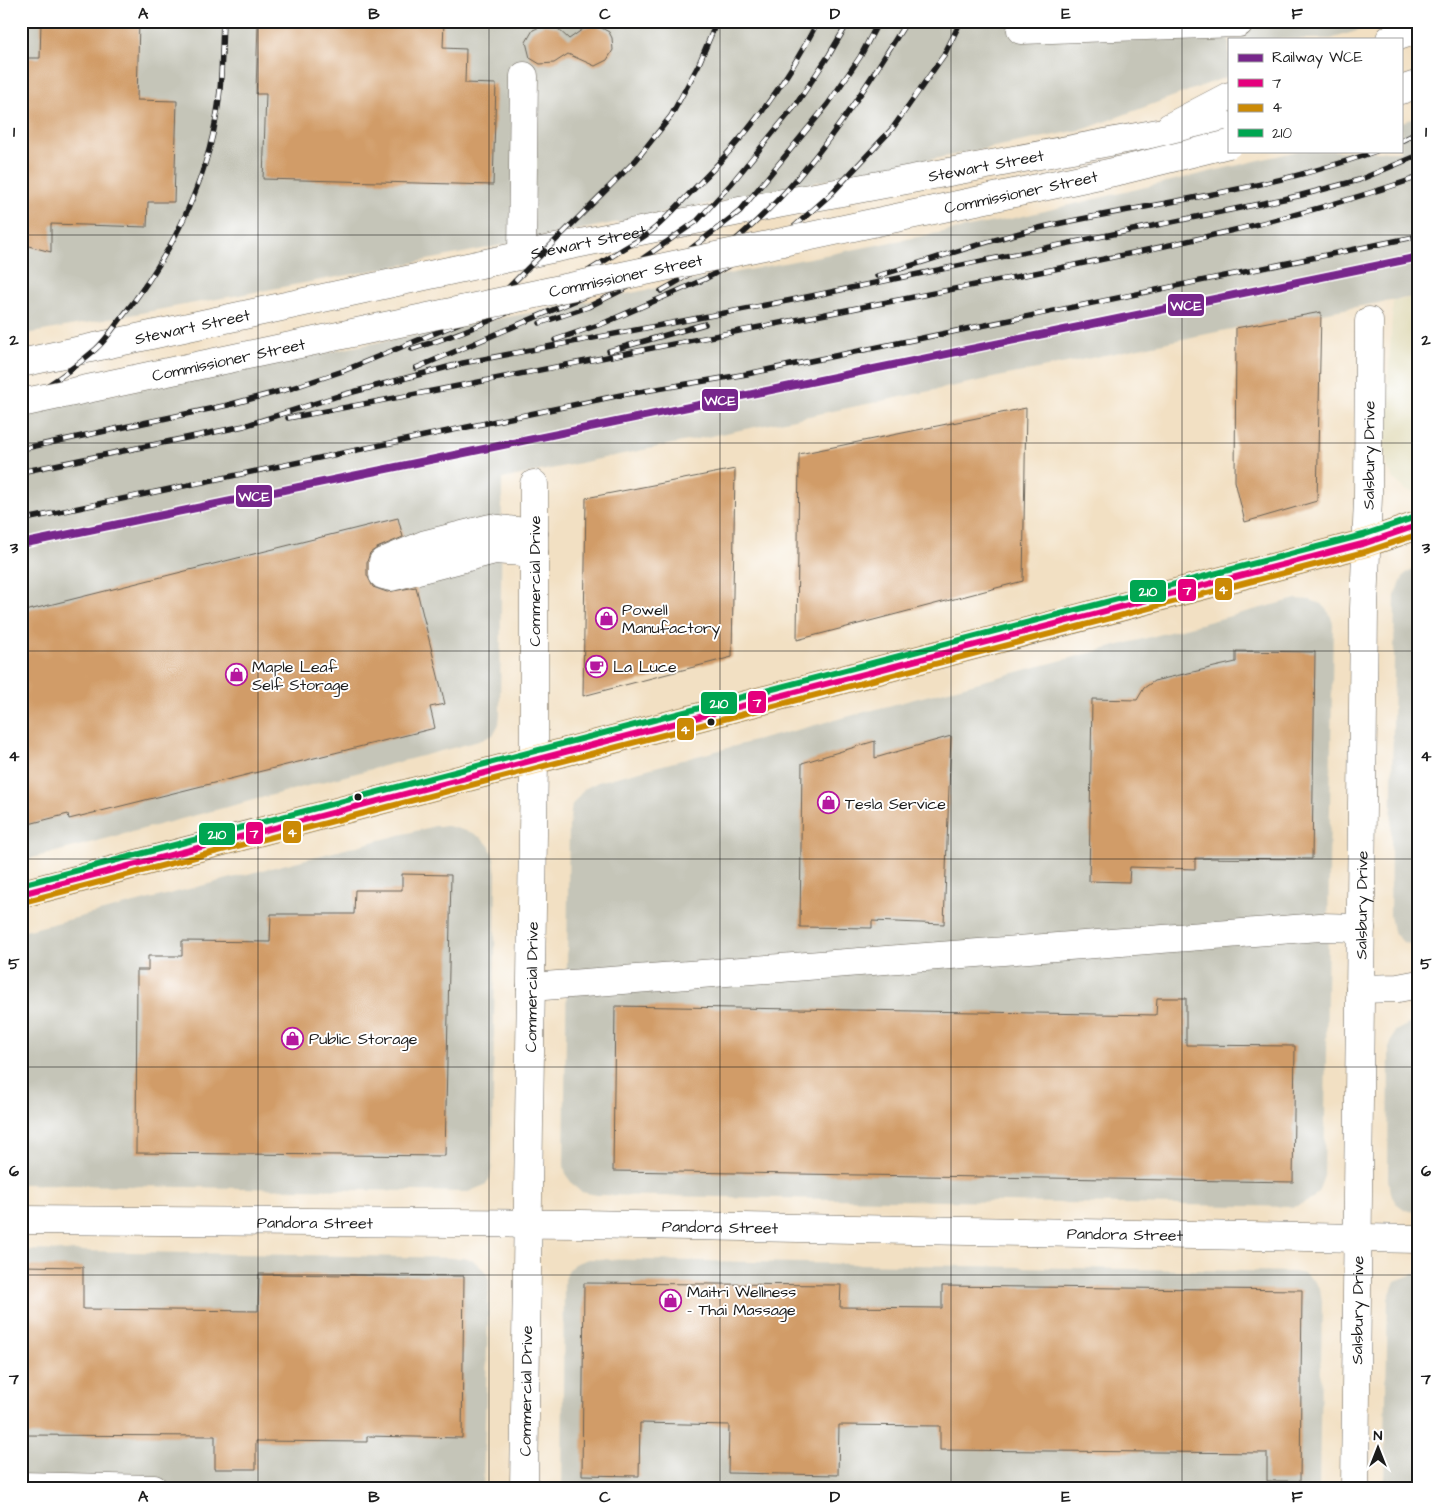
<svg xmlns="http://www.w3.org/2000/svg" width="1440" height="1510" font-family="'Architects Daughter',sans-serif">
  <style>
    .built { fill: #e1dcba }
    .industrial { fill: #c5c5b8 }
    .building { fill: #d19c67 }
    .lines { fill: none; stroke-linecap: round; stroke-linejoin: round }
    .minor-casing { stroke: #676156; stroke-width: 29 }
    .major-casing { stroke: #676156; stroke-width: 29 }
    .minor { stroke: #fff; stroke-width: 28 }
    .major { stroke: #f1c36a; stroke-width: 28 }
    .rail-casing { stroke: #1c1c1c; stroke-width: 5.5 }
    .rail { stroke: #fff; stroke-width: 4; stroke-dasharray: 11; stroke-linecap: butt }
    .minor-bridge-casing { stroke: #676156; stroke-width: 29; stroke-linecap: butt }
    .minor-bridge { stroke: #fff; stroke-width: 28 }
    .bus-1-casing { stroke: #fff; stroke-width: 10 }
    .bus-2-casing { stroke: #fff; stroke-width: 10 }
    .bus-3-casing { stroke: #fff; stroke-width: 10 }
    .bus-1 { stroke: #e5007d; stroke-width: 6 }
    .bus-2 { stroke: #cb8a06; stroke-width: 6 }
    .bus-3 { stroke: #00a651; stroke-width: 6 }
    .rail-1-casing { stroke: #fff; stroke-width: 11 }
    .rail-1 { stroke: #77278b; stroke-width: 8 }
    .grid { fill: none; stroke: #1c1c1c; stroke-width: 1; stroke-opacity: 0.55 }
    .bus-dot { fill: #1c1c1c; stroke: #fff; stroke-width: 2 }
    .labels { text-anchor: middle; stroke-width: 4; stroke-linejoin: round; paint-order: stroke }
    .street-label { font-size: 16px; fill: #1c1c1c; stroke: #fff }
    .poi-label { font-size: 16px; fill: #1c1c1c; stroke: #fff; text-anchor: start }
    .line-badge { stroke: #fff; stroke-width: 2 }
    .badge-label { font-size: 14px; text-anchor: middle; font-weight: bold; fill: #fff }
    .neatline { fill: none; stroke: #1c1c1c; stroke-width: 2 }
    .grid-label { font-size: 16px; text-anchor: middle; font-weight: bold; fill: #1c1c1c }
  </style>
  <rect width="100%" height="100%" fill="#fff"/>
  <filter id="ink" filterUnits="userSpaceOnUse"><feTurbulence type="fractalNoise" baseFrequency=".02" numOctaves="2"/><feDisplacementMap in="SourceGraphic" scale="10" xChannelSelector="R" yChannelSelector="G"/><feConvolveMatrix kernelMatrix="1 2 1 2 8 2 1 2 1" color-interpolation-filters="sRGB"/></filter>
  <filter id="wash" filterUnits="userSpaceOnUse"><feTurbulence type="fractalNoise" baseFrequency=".0096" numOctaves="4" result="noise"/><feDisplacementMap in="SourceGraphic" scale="20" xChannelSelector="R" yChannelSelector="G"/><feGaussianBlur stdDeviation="1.12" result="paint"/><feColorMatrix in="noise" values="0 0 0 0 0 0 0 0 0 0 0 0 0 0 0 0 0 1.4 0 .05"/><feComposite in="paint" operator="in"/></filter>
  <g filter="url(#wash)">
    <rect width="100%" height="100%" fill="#f2e0c3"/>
    <path class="built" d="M1419,296V492H1413L1405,490L1395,480L1388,469L1384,447L1393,302Z"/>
    <g class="industrial">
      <path d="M21,21H1388L1331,39H1229V76L1085,129L392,267L21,335Z"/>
      <path d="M1419,117V296L1236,328L502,479L500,713L499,724L493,735L479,741L21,861V412L1015,218L1298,151H1401V122Z"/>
      <path d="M1419,564V945L1404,943L1393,931L1390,915L1395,596L1404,575Z"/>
      <path d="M1296,599L1310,600L1321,604L1330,614L1333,624L1324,1176L1318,1192L1311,1200L1294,1207L597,1195L581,1192L574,1186L566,1175L564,1165L569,825L572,805L584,789L598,782Z"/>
      <path d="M435,826H448L473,833L483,839L490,847L494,859L496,874L492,1165L490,1178L485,1185L468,1192L21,1184V932Z"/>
      <path d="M1419,1019V1212L1404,1209L1396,1203L1390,1193L1388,1179L1389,1048L1395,1031Z"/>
      <path d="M21,1250L464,1258L474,1261L487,1273L489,1281L483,1489H21Z"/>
      <path d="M588,1259L1293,1272L1304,1274L1314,1281L1320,1289L1322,1301L1319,1489H562L564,1283L568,1271L574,1264Z"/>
      <path d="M1414,1274H1419V1489H1384L1388,1299L1395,1281Z"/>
    </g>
    <g id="blocks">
      <g class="building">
        <path d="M41,21H139L137,100L177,101L174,202H148L147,227L51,224V252L21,244V58H40Z"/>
        <path d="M258,21H444L443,48L466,49L465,83L496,84L493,185L263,179L266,94H256Z"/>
        <path d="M544,25L556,27L569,39L586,27L598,26L609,32L612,38L613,50L607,60L595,66L568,54L554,63L540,64L530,58L526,42L533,30Z"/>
        <path d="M1321,312L1317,501L1245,522L1235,481L1236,328Z"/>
        <path d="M1026,408L1023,581L797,640L799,454Z"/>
        <path d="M735,469L732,657L583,696L586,498Z"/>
        <path d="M398,518L403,537L377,548L370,553L367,562V575L373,587L387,592L416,587L445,704L430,707L435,728L69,819L68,814L21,826V612Z"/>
        <path d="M1236,651L1315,652L1312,859L1195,858V869L1130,867L1129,882L1089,881L1092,699L1137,700L1144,688L1154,681L1236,662Z"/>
        <path d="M951,736L944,924L872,921V928L800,927L802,763L875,741V758Z"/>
        <path d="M402,874L451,875L445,1156L136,1153L137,970H148V956H182V941L270,942L271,914H354L355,890H402Z"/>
        <path d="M1157,998H1186V1045L1295,1046L1293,1182L613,1171L615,1006L1156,1015Z"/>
        <path d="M21,1266L83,1267V1309L258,1311L259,1274L464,1276L462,1438L367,1436V1442L256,1441V1469H215V1436L21,1435Z"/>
        <path d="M584,1283L841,1285L840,1307L942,1308V1286L1302,1290L1300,1481H1267V1453L940,1450V1426L839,1425L838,1475L728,1473L729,1425L640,1423L639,1476L582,1475Z"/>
      </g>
    </g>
  </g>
  <g filter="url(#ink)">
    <use href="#blocks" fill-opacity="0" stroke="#676156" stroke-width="1"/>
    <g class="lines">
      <defs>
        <g id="minor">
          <path d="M1021,30L1239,23"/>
          <path d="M1390,39L1419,29"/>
          <path d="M1401,90L1419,84"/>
          <path d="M1170,127L1229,96"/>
          <path d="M522,255L524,76"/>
          <path id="s1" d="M21,363L546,250L740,211L1158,133L1229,126"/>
          <path d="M534,533L490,528L426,544L383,562V575L391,577L495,550L534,553"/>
          <path d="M531,987L1320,927L1361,928"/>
          <path d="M1360,989L1398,988L1419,984"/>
          <path id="s2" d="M21,1220L581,1224L1419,1239"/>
          <path d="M21,1486L154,1489"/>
          <path id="s3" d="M524,1489L534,761V484"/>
          <path id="s4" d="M1355,1489L1364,609L1368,496L1369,321"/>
        </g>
        <path id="major" d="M21,894L1366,543L1419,525"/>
      </defs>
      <use href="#minor" class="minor-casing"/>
      <use href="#major" class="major-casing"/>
      <use href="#minor" class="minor"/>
      <use href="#major" class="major"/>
      <defs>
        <g id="rail">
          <path d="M1401,141L1419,132"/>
          <path d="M877,276C935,259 993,238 1052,225C1160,202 1272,189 1376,151"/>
          <path d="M661,291C775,229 840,129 907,21"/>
          <path d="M540,323L588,307L646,278L679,258L740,211L828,104L860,57L879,21"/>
          <path d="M555,340L604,323L705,279L788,232L831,194L892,129L944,55L961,21"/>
          <path d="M412,349C484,327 550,296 614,255C627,246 643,239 655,228C668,217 680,203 692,191C745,138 784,88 818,21"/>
          <path d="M609,351L705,324"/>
          <path d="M416,368L593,293L697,221L731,184L795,106L829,55L849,21"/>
          <path d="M21,402C47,387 73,369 96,349C106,340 114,327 122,317C174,252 212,173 220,90C222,67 222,44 223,21"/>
          <path d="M288,418C490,381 691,340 893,301C1068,266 1249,235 1419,177"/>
          <path d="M21,449L228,405L292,388L343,371L462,322L503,293L636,160L671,116L698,66L717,21"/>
          <path d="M21,472L244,426L338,396L463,363L792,300L1298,196L1359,180L1419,155"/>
          <path d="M21,520L621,395L747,374L1419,236"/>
        </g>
      </defs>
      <use href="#rail" class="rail-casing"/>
      <use href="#rail" class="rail"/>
      <defs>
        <g id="minor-bridge">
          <path id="s5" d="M21,403L1123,170L1229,144"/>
        </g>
      </defs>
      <use href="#minor-bridge" class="minor-bridge-casing"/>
      <use href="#minor-bridge" class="minor-bridge"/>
      <defs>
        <path id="bus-1" d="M21,894L1366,543L1419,525"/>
        <path id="bus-2" d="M23,902L1368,551L1419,534"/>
        <path id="bus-3" d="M21,885L1363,535L1416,517"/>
      </defs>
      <use href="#bus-1" class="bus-1-casing"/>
      <use href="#bus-2" class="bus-2-casing"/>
      <use href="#bus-3" class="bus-3-casing"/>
      <use href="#bus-1" class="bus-1"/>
      <use href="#bus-2" class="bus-2"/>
      <use href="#bus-3" class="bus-3"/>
      <defs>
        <path id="rail-1" d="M21,544L1419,257"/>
      </defs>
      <use href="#rail-1" class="rail-1-casing"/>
      <use href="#rail-1" class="rail-1"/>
    </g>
  </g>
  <path class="grid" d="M258,21V1489M489,21V1489M720,21V1489M951,21V1489M1182,21V1489M21,235H1419M21,443H1419M21,651H1419M21,859H1419M21,1067H1419M21,1275H1419"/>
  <defs>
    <symbol id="shop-ring" viewBox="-11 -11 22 22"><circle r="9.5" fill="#fff" stroke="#b5179e" stroke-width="1.5"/><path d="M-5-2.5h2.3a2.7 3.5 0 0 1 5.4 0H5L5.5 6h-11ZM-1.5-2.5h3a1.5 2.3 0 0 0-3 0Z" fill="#b5179e"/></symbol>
    <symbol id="cafe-ring" viewBox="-11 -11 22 22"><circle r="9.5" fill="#fff" stroke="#b5179e" stroke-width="1.5"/><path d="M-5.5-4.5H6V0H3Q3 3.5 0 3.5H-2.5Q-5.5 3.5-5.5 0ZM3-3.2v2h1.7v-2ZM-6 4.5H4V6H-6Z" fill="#b5179e"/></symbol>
  </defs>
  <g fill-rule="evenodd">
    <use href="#shop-ring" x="594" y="606" width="25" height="25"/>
    <use href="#cafe-ring" x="584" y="654" width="25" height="25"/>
    <use href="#shop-ring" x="224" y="662" width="25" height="25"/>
    <use href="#shop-ring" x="816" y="790" width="25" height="25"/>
    <use href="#shop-ring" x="280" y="1026" width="25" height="25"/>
    <use href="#shop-ring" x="658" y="1288" width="25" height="25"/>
  </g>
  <g class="bus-dot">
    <circle cx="711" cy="722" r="4.5"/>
    <circle cx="358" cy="797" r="4.5"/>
  </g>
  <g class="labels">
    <g class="street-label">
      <text dy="6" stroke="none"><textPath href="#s1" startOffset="985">Stewart Street</textPath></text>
      <text dy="6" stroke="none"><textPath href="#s5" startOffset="1022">Commissioner Street</textPath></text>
      <text dy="6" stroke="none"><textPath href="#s1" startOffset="580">Stewart Street</textPath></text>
      <text dy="6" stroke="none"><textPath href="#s5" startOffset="618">Commissioner Street</textPath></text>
      <text dy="6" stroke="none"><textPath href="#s1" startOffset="175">Stewart Street</textPath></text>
      <text dy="6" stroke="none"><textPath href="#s5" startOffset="212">Commissioner Street</textPath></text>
      <text dy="6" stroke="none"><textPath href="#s4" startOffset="1034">Salsbury Drive</textPath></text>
      <text transform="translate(534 581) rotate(-90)" y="6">Commercial Drive</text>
      <text dy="6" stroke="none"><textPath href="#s4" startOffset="584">Salsbury Drive</textPath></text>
      <text dy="6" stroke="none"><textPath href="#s3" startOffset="502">Commercial Drive</textPath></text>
      <text dy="6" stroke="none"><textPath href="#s2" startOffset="294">Pandora Street</textPath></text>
      <text dy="6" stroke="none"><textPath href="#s2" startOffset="699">Pandora Street</textPath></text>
      <text dy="6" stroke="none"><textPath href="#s2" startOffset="1104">Pandora Street</textPath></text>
      <text dy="6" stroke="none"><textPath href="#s4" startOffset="179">Salsbury Drive</textPath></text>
      <text dy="6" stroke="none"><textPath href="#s3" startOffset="98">Commercial Drive</textPath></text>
    </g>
    <g class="poi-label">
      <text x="622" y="615">Powell<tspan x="622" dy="18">Manufactory</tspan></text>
      <text x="252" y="672">Maple Leaf<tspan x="252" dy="18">Self Storage</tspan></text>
      <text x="613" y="672">La Luce</text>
      <text x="845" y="809">Tesla Service</text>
      <text x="309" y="1044">Public Storage</text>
      <text x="687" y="1297">Maitri Wellness<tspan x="687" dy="18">- Thai Massage</tspan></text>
    </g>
  </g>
  <g class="line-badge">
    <rect x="1167" y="293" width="38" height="24" rx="5" fill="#77278b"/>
    <rect x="701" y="388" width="38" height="24" rx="5" fill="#77278b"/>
    <rect x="235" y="484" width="38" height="24" rx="5" fill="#77278b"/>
    <rect x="1214" y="577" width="19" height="24" rx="5" fill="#cb8a06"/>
    <rect x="1177" y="578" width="20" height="24" rx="5" fill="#e5007d"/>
    <rect x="1129" y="579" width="38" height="24" rx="5" fill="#00a651"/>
    <rect x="747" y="690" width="20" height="24" rx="5" fill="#e5007d"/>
    <rect x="700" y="691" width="38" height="24" rx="5" fill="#00a651"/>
    <rect x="676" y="717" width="19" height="24" rx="5" fill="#cb8a06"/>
    <rect x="282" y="820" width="20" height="24" rx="5" fill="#cb8a06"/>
    <rect x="245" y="821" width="19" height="24" rx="5" fill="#e5007d"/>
    <rect x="198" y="822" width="38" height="24" rx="5" fill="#00a651"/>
  </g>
  <g class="badge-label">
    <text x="1186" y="310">WCE</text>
    <text x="720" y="405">WCE</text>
    <text x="254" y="501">WCE</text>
    <text x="1223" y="594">4</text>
    <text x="1187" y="595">7</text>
    <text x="1148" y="596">210</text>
    <text x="757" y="707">7</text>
    <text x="719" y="708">210</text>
    <text x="685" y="734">4</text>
    <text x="292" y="837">4</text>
    <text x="254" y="838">7</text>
    <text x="217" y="839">210</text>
  </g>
  <rect width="1440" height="1510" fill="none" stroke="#fff" stroke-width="55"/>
  <rect x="1228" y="38" width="175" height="115" fill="#ffffff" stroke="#a4a4a4"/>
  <rect x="1238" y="54" width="25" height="8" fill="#77278b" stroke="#a4a4a4"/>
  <text x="1272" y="62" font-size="15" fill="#1c1c1c">Railway WCE</text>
  <rect x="1238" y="79" width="25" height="8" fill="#e5007d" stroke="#a4a4a4"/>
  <text x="1272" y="88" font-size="15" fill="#1c1c1c">7</text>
  <rect x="1238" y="104" width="25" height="8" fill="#cb8a06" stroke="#a4a4a4"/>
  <text x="1272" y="112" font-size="15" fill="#1c1c1c">4</text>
  <rect x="1238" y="129" width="25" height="8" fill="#00a651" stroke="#a4a4a4"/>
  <text x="1272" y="138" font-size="15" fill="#1c1c1c">210</text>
  <g transform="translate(1378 1448)" stroke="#ffffff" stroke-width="4" paint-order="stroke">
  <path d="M0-4L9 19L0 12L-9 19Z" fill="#1c1c1c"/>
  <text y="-8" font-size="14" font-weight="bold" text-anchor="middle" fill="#1c1c1c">N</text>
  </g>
  <rect x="28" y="28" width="1384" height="1454" class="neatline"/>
  <g class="grid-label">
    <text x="143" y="19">A</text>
    <text x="374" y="19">B</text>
    <text x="605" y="19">C</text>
    <text x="835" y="19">D</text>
    <text x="1066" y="19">E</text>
    <text x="1297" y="19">F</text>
    <text x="14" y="137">1</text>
    <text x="1426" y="137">1</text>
    <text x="14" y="345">2</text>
    <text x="1426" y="345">2</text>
    <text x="14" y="553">3</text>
    <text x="1426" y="553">3</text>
    <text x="14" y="761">4</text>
    <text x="1426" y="761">4</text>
    <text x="14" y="969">5</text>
    <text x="1426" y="969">5</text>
    <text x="14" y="1176">6</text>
    <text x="1426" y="1176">6</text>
    <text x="14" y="1384">7</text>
    <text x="1426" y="1384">7</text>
    <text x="143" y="1502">A</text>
    <text x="374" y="1502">B</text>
    <text x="605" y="1502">C</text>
    <text x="835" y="1502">D</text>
    <text x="1066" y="1502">E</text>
    <text x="1297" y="1502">F</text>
  </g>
</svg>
